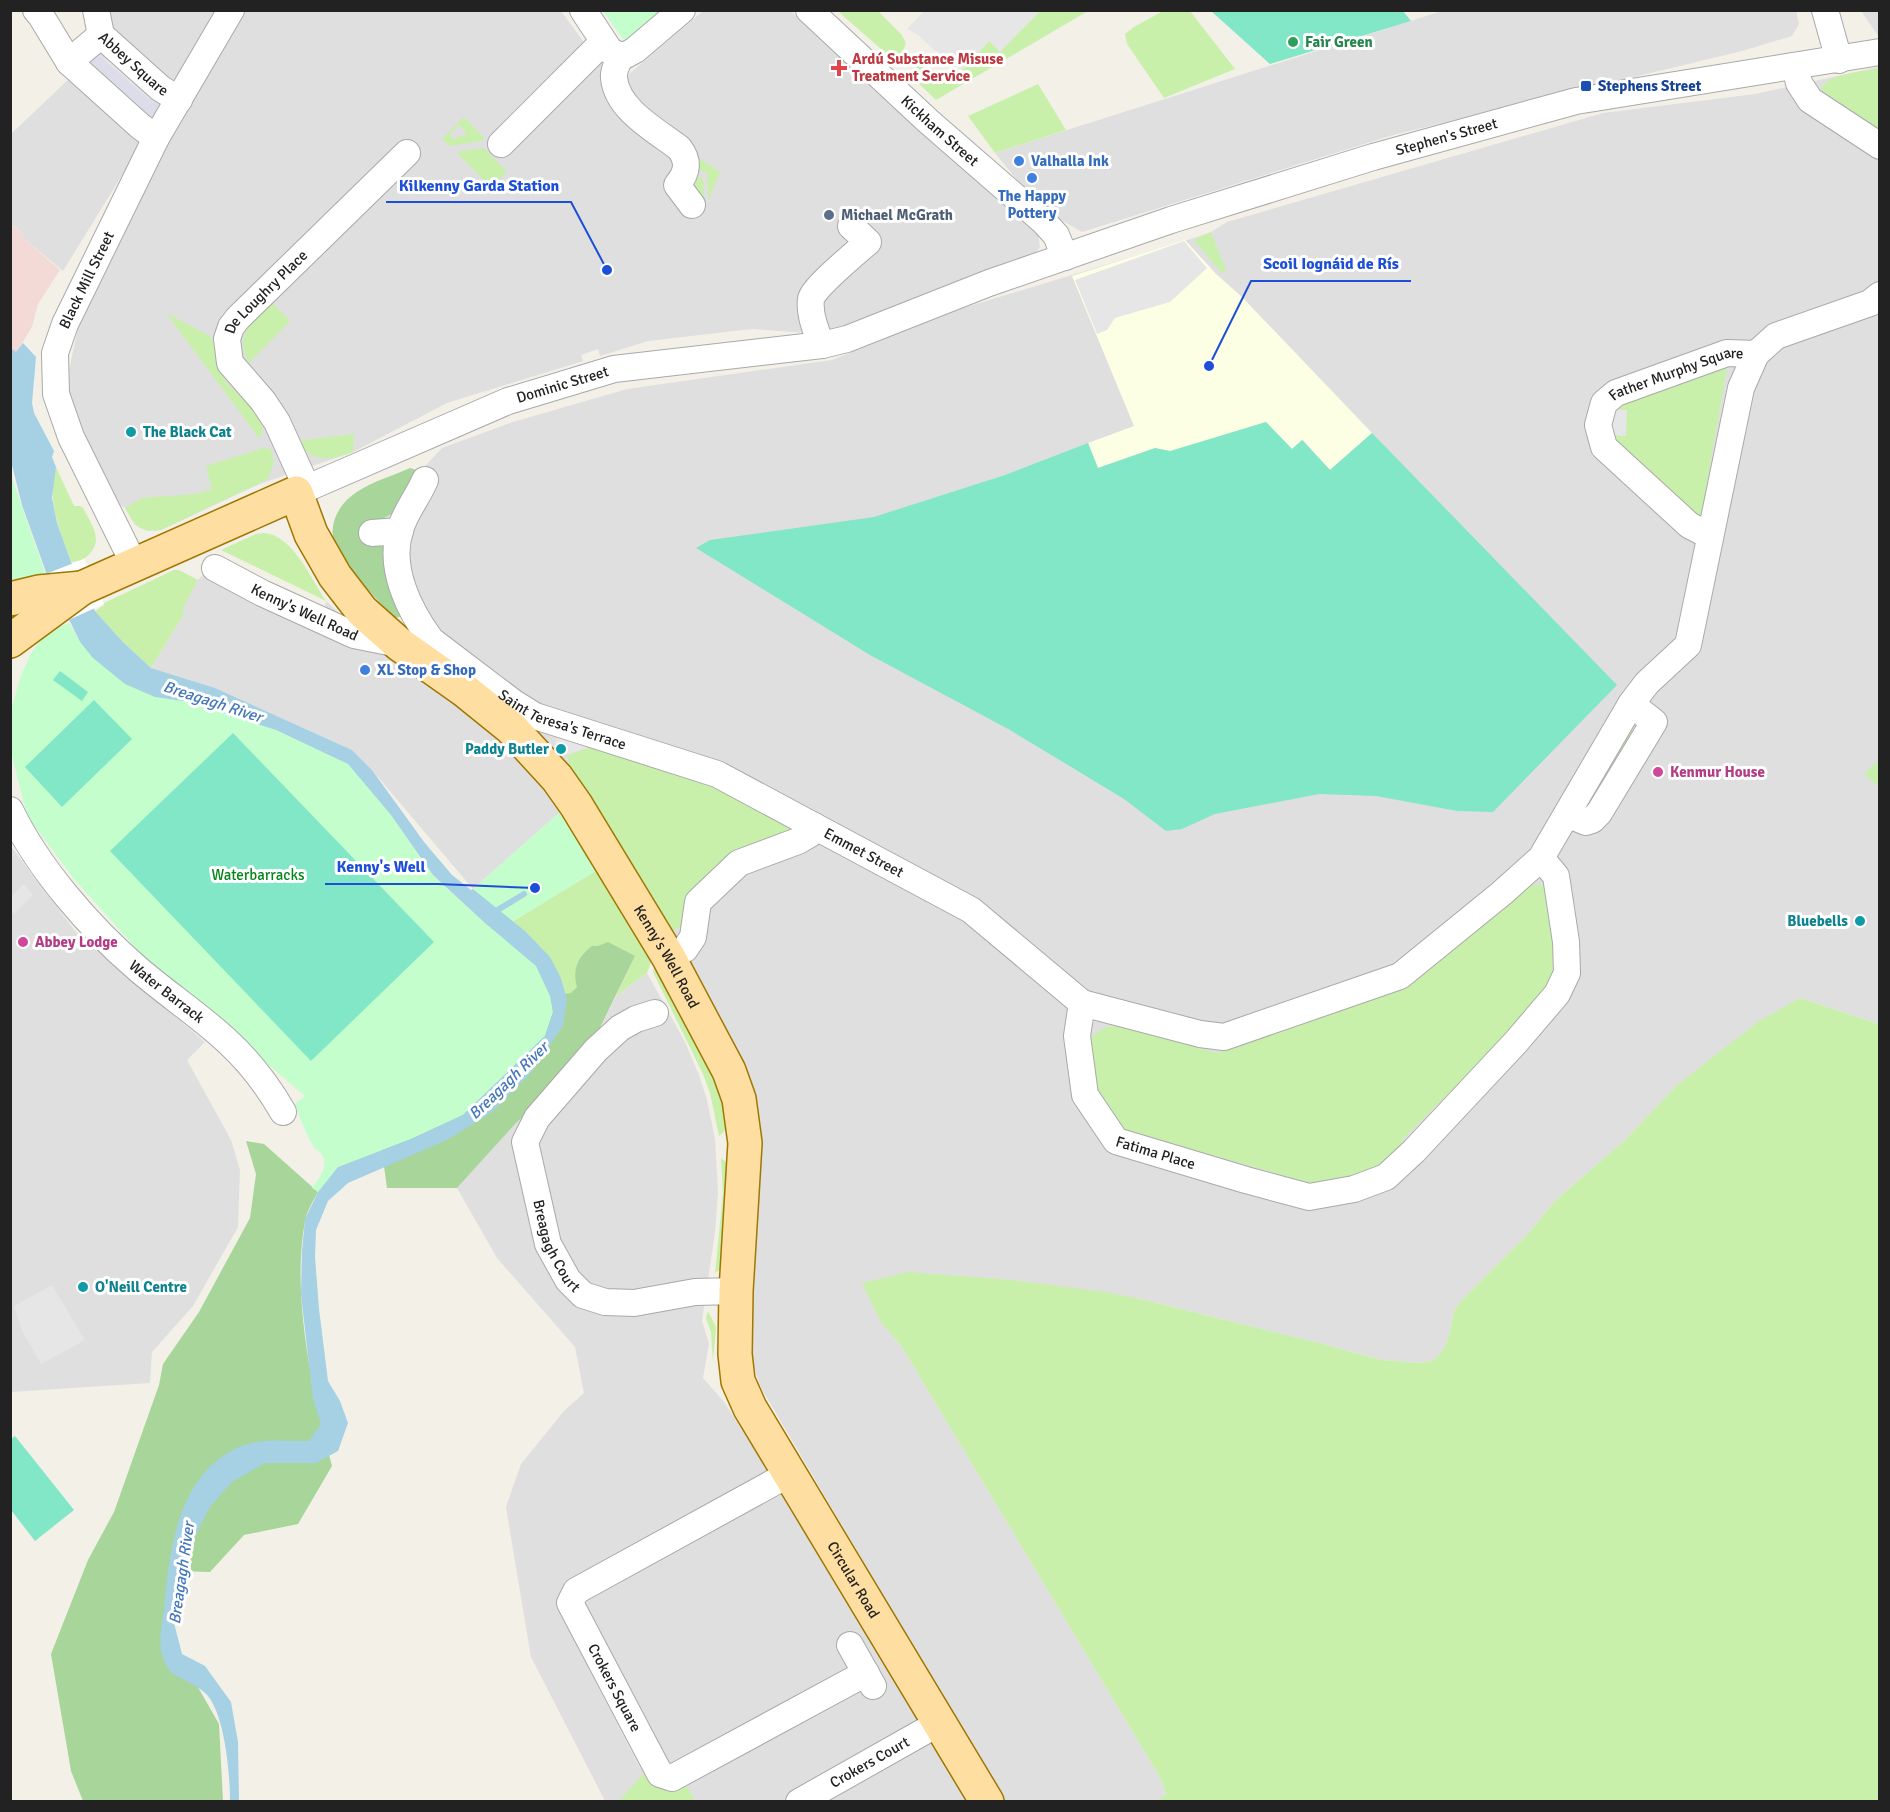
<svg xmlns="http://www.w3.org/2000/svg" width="1890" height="1812" font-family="Signika,sans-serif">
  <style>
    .residential { fill: #e0dfdf }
    .commercial { fill: #f4dad7 }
    .education { fill: #fdffe5 }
    .grass { fill: #c8f0ab; fill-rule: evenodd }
    .forest { fill: #a7d59a }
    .park { fill: #c4fecd }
    .pitch { fill: #81e7c7 }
    .parking { fill: #e6e6e6 }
    .plaza { fill: #dddce9 }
    .water { fill: #a6d0e3 }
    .pier { fill: #fff }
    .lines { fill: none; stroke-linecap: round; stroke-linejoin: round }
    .stream { stroke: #a6d0e3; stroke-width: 6 }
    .minor-casing { stroke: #a9a9a9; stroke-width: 28 }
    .major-casing { stroke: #a07700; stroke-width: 36 }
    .minor { stroke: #fff; stroke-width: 26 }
    .major { stroke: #ffdea1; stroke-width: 33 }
    .leisure-dot { fill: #2e9e5b; stroke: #fff; stroke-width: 2 }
    .health-dot { fill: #e0444e; stroke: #fff; stroke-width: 2 }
    .transit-dot { fill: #1a4fb4; stroke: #fff; stroke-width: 2 }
    .shop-dot { fill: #3f7fe0; stroke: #fff; stroke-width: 2 }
    .service-dot { fill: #5c6f8a; stroke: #fff; stroke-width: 2 }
    .culture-dot { fill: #0f9aa8; stroke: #fff; stroke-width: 2 }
    .hotel-dot { fill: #d1479c; stroke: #fff; stroke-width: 2 }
    .labels { text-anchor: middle; stroke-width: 6; stroke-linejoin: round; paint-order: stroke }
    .leisure-label { font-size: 15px; font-weight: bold; fill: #27864d; stroke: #fff; text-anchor: start }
    .health-label { font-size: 15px; font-weight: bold; fill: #be3a42; stroke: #fff; text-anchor: start }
    .street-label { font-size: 15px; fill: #222; stroke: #fff }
    .transit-label { font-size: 15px; font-weight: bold; fill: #164399; stroke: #fff; text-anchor: start }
    .shop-label { font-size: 15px; font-weight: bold; fill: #366cbe; stroke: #fff; text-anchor: start }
    .service-label { font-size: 15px; font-weight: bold; fill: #4e5e75; stroke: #fff; text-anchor: start }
    .culture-label { font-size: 15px; font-weight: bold; fill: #0d838f; stroke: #fff; text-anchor: start }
    .hotel-label { font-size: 15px; font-weight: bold; fill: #b23c85; stroke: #fff; text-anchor: start }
    .park-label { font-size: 15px; fill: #038719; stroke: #fff }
    .water-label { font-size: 16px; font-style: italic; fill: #4577bb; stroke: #fff }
    .leader { fill: none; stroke: #1d4ed8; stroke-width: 2 }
    .callout-dot { fill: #1d4ed8; stroke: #fff; stroke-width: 2 }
    .callout-label { font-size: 16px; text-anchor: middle; font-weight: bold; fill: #1d4ed8; stroke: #fff; stroke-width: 6; stroke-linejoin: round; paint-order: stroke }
  </style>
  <rect width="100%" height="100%" fill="#f3f0e8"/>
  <g class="residential">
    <path d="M1796,10L1799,24L1792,36L1742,51L1393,135L1082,232L1040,208L995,153L1442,11Z"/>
    <path d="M105,11H219L173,87L111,31Z"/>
    <path d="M244,11H561L586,45L628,75L703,11H791L895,109L1038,233L1040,247L1030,261L837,335L752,329L648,341L600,356L598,349L581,355L583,361L447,403L353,452L260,484L161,530L147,531L135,525L125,508L104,494L65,389L80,319L144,180L225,39Z"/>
    <path d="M1861,11H1879V37Z"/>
    <path d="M1879,67V1024L1800,998L1676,1086L1625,1140L1555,1201L1527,1235L1460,1302L1454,1311L1449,1336L1443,1350L1434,1360L1421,1363L1382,1360L1323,1344L1141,1299L1012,1280L895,1339L902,1347L1161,1779L1166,1795L1156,1802L1004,1801L760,1386L751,1358L759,1121L569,772L424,640L365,544L368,527L442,448L513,422L627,389L832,360L963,308L1194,238L1211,232L1227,222L1603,113L1755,94Z"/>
    <path d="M71,77L143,141L63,271L21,236L23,233L11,224L10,135Z"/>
    <path d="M218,559L321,608L325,606L326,601L406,673L452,696L516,746L562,806L560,812L473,889L372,770L352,750L215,688L151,668L185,612L181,610L198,580Z"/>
    <path d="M10,845L75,931L205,1042L187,1060L231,1140L240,1170L238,1227L193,1306L152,1352L150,1383L11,1392Z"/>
    <path d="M647,973L685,1042L699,1075L707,1100L715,1139L718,1193L715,1232L702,1321L709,1344L703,1378L725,1403L846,1595L967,1801H605L531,1657L506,1507L521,1464L564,1411L584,1393L575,1347L497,1258L457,1188L515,1123L568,1074L592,1044L616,996Z"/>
  </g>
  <path class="commercial" d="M10,224L23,233L21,236L60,270L38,304L32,327L16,353L10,348Z"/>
  <path class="education" d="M1185,240L1216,274L1241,296L1372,433L1330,470L1303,440L1292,449L1266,422L1170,452L1155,448L1098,468L1088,443L1134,426L1072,276Z"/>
  <g class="grass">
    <path d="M842,11H878L901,34L906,43L898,64L840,13Z"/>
    <path d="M1040,11H1088L936,100L914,79L918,64L953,80L989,41L1000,51Z"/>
    <path d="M1163,11H1190L1235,69L1164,98L1127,44L1125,34L1134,27Z"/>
    <path d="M1879,68V134L1825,96L1821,89C1827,74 1865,71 1879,68Z"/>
    <path d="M1038,84L1066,130L995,153L968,116Z"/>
    <path d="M464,117L485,139L481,141L450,146L442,139ZM459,125L468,134L453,139L449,135Z"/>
    <path d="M484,148L507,172L491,187L456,152Z"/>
    <path d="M693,154L720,172L708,200L707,172L697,170Z"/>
    <path d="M696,176L703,179L705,212L702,214L695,193Z"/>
    <path d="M1211,232L1226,270L1224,273L1220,271L1194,240Z"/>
    <path d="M272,303L290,321L249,363C233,334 252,323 272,303Z"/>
    <path d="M166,313L210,336C217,346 214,365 224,379C235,395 272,418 260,439Z"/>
    <path d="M1717,363L1727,369L1701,516L1691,519L1608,435L1625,436L1610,409L1705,376L1707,368Z"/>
    <path d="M354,434L353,452C330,460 314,464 297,441Z"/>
    <path d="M263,448L271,449L274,462L268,479L161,530C139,532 136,527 125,508L142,498L195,494L212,489L206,466Z"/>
    <path d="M56,467L74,506H80L83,508C90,522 103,538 91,552C86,559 80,561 71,562C60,531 46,500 56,467Z"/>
    <path d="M264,533C293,535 311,579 326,601L221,550L256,534Z"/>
    <path d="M174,570H179L198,580L182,610L185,612L151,668L123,642L95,611L104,605V603Z"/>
    <path d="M1629,728L1637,732L1590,812L1582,807Z"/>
    <path d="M593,746L712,780L799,826L686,925L670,932L571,772L567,755Z"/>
    <path d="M1879,760V787L1864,774Z"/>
    <path d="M597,870L651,962L647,973L616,996L635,956L577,987L567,999L561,978L512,922Z"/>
    <path d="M1540,884L1555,891L1559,964L1544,997L1402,1140L1404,1150L1369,1174L1334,1184L1296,1186L1292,1178L1143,1135L1134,1140L1116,1127L1092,1090L1085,1050L1092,1036L1106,1027L1121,1025L1217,1053L1405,988L1524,887Z"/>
    <path d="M657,966L725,1095L727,1129L719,1136L710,1093L703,1074L653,972L654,968Z"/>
    <path d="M1800,998L1879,1024V1801H1156L1166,1795L1161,1779L902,1347L881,1322L862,1283L908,1272L1012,1280L1105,1292L1141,1299L1323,1344L1382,1360L1421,1363L1434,1360L1443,1350L1449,1336L1454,1311L1460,1302L1527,1235L1555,1201L1625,1140L1676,1086L1759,1021Z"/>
    <path d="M721,1158L728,1164L722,1268L715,1273L723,1193Z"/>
    <path d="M708,1311L716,1327L713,1362L711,1332L706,1318Z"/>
    <path d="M646,1771L685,1783L695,1801L618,1802Z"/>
  </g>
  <g class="forest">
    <path d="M410,468L420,471L395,512L368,527L365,543L385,547L411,613L396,618C378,602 344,565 335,543C328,529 337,508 349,498C366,483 390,477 410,468Z"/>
    <path d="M608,942L635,956L592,1044L568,1074L515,1124L457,1188H387L380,1137L551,996L571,993L577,987C572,969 578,957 592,946H598Z"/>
    <path d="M246,1141L264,1144L318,1192C313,1201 307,1211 305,1221C291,1296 313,1393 332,1466L298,1524L244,1535L210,1572L172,1571L162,1648L195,1682L219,1724L223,1801H83L71,1771L51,1654L88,1560L114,1512L159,1385L163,1364L199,1312L250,1218L256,1174Z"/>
  </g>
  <g class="park">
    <path d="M603,11H664L629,40L622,38Z"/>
    <path d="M10,472L45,573L33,579H11Z"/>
    <path d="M69,623L80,642L155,697L189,702L276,730L348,764L391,815L433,875L485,923L536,966L551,996L553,1012L545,1036L463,1115L411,1139L338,1167L318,1192L312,1188C319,1179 330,1164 321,1153C319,1151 316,1150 314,1147C306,1135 300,1118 295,1104L305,1096L149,963L74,879L27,816L12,756L11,722L12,707L20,678L30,655L41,639L52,630Z"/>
    <path d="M560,812L597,870L512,922L473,889Z"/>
  </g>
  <g class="pitch">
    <path d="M1211,11H1403L1411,21L1270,64Z"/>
    <path d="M1266,422L1292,449L1302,440L1330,470L1372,433L1617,685L1493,812L1457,811L1376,796L1319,794L1215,814L1182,829L1166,831L1124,799L1010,730L870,655L696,548L710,540L874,517L1005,475L1088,443L1098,468L1155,448L1170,451Z"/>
    <path d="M60,671L88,692L82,701L53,680Z"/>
    <path d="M94,700L132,739L62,807L25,767Z"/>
    <path d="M233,733L434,942L311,1061L110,851Z"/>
    <path d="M15,1436L74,1510L35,1541L11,1510V1439Z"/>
  </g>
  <g class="parking">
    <path d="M924,11V10L1040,11L1000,52L989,41L962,70L945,55L934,50L918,35L907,29Z"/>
    <path d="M110,51L156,91L149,99L102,59Z"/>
    <path d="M1184,241L1207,268L1170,302L1115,318L1107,330L1097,334L1075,280Z"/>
    <path d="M1612,409L1627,410L1626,436L1610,435Z"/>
    <path d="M560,737L593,746L567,755L554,742Z"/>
    <path d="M24,884L33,895L14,914L11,910V897Z"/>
    <path d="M52,1285L85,1340L41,1364L22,1331L14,1306Z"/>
    <path d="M597,1666L648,1765L640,1769L589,1670Z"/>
  </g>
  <path class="plaza" d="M96,45L110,51L103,59L149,99L156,91L164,106L153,125L136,114L141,108L95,68L83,60Z"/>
  <path class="water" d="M23,343L36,357L32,403L34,413L54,451L52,457L56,467L52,498L57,523L71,562L95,611L123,642L151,668L215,688L352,750L372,770L424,842L452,875L471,890L473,889L525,931L550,957L561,978L567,999L563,1026L529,1075L491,1113L447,1140L348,1183L328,1201L316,1230L315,1257L319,1309L328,1381L340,1401L348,1423L338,1451L316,1463H265L232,1482L209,1508L194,1539L185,1581L173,1619L182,1654L205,1666L231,1702L238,1742L239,1801H230C230,1774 225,1717 208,1696C198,1684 178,1679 170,1671C167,1668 164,1659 162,1655C158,1643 162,1622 164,1610C169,1553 177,1479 233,1450C260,1436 280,1442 309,1441L321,1424L313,1399L301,1295L302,1251L305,1219L318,1192L338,1167L411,1139L463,1115L545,1036L553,1012L550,996L536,966L485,923L433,875L391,815L348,764L276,730L189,702L155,697L125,684L93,658L80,642L46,572L22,505L11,461V348L16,352Z"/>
  <path class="pier" d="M84,559L104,604L53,627L33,579Z"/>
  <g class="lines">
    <path class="stream" d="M491,914L524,894"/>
    <defs>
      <g id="minor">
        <path d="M36,10L41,16L69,62"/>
        <path d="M96,10L101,35"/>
        <path d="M583,10L610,51L621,56L626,55L635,50L682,10"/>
        <path id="s1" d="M809,10L928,121L1043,221L1056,235L1065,257"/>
        <path d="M1825,10L1839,60"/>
        <path d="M621,56C618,62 613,71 614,78C617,110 657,131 679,148C690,162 687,173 677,185L692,205"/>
        <path d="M1795,66L1799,83L1810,100L1880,146"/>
        <path id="s2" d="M156,138L140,126L69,62L101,35L160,88L179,100"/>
        <path d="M501,144L603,42"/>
        <path d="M822,345C816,332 809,313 811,299C812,289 858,251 868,242L851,226"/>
        <path id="s3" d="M425,480C418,497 405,512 400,530C388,568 409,610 431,640L514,703L535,716L717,774L814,826"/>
        <path id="s4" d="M307,488L277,422L263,401L230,363L227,339L231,327L238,318L407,153"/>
        <path id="s5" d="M296,493L508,401L614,369L822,345L847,339L989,283L1171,220L1373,157L1576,101L1880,52"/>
        <path d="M372,533L400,531"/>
        <path id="s6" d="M1710,536L1689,525L1604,447L1598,425L1604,403L1616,393L1727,353L1756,354L1776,336L1870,303L1880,295"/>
        <path id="s7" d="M134,564L71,437L56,394L55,353L65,324L156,138L231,10"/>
        <path id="s8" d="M215,568L262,593L354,635L399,644"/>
        <path id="s9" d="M10,810C38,868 89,927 138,969C167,994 199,1015 227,1041C249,1061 268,1086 283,1112"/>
        <path d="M1567,814L1586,822L1592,820L1599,813L1654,722L1631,704"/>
        <path id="s10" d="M1541,858L1502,893L1400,976L1224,1037L1200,1034L1082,1003L1077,1036L1085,1095L1116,1141L1246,1180L1309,1197L1354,1189L1386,1177L1414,1151L1516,1042L1557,994L1567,973L1566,942L1556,876L1541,858L1631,704L1647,683L1688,645L1741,388L1756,354"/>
        <path id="s11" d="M669,958L685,949L693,937L698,902L739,863L798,841L810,834L814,826L971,910L1082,1003"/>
        <path id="s12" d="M655,1013L636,1019L620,1028L596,1050L537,1118L525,1142L548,1244L568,1280L583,1295L605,1302L634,1303L695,1292L736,1291"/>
        <path id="s13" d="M789,1474L576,1591L570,1603L660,1774L672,1778L866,1673"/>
        <path d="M850,1645L873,1686"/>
        <path id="s14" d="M799,1802L939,1723"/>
      </g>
      <g id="major">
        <path d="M10,599L39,592L82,588"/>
        <path id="s15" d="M10,641L82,588L296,493L311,534L335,576L362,611L399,644L464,690L511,728L557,778L576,805L669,958L729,1071L739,1099L745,1143L736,1291L735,1354L738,1381L750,1408L987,1802"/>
      </g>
    </defs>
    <use href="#minor" class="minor-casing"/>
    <use href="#major" class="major-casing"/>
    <use href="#minor" class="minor"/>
    <use href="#major" class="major"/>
  </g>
  <circle class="leisure-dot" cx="1293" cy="42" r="6"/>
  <path class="health-dot" d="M836 59h6v6h6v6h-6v6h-6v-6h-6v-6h6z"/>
  <rect class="transit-dot" x="1580" y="80" width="12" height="12" rx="3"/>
  <g class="shop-dot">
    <circle cx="1019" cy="161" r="6"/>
    <circle cx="1032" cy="178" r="6"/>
    <circle cx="365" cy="670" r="6"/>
  </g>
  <circle class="service-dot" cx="829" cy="215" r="6"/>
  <g class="culture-dot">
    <circle cx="131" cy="432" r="6"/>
    <circle cx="561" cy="749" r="6"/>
    <circle cx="1860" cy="921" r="6"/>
    <circle cx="83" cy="1287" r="6"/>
  </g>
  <g class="hotel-dot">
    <circle cx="1658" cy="772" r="6"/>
    <circle cx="23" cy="942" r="6"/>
  </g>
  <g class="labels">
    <g class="leisure-label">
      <text x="1305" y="47">Fair Green</text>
    </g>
    <g class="health-label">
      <text x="852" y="64">Ardú Substance Misuse<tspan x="852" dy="17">Treatment Service</tspan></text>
    </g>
    <g class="street-label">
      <text dy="5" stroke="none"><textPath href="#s2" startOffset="201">Abbey Square</textPath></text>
      <text dy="5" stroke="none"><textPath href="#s1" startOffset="178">Kickham Street</textPath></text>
      <text dy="5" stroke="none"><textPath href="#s5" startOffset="1210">Stephen's Street</textPath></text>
      <text dy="5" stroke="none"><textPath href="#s7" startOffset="308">Black Mill Street</textPath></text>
      <text dy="5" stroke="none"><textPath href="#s4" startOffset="234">De Loughry Place</textPath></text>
      <text dy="5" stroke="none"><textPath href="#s6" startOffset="264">Father Murphy Square</textPath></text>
      <text dy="5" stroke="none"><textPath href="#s5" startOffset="288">Dominic Street</textPath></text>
      <text dy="5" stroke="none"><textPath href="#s8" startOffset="100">Kenny's Well Road</textPath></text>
      <text dy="5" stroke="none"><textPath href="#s3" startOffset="330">Saint Teresa's Terrace</textPath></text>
      <text dy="5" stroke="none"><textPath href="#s11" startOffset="267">Emmet Street</textPath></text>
      <text dy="5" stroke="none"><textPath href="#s15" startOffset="927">Kenny's Well Road</textPath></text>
      <text dy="5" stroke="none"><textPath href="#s9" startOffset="242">Water Barrack</textPath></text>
      <text dy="5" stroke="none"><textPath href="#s10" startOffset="706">Fatima Place</textPath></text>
      <text dy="5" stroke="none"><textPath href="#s12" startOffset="297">Breagagh Court</textPath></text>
      <text dy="5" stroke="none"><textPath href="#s15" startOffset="1600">Circular Road</textPath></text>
      <text dy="5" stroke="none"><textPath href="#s13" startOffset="352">Crokers Square</textPath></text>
      <text dy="5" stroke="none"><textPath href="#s14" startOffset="81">Crokers Court</textPath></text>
    </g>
    <g class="transit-label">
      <text x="1598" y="91">Stephens Street</text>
    </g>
    <g class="shop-label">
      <text x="1031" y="166">Valhalla Ink</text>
      <text x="1032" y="201" text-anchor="middle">The Happy<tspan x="1032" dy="17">Pottery</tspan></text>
      <text x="377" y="675">XL Stop &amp; Shop</text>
    </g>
    <g class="service-label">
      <text x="841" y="220">Michael McGrath</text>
    </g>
    <g class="culture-label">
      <text x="143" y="437">The Black Cat</text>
      <text x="549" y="754" text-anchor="end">Paddy Butler</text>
      <text x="1848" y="926" text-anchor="end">Bluebells</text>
      <text x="95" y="1292">O'Neill Centre</text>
    </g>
    <g class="hotel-label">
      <text x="1670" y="777">Kenmur House</text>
      <text x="35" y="947">Abbey Lodge</text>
    </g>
    <g class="park-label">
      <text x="258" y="880">Waterbarracks</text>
    </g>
    <g class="water-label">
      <text transform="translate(213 701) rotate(18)" y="6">Breagagh River</text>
      <text transform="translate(508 1080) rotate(-44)" y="6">Breagagh River</text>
      <text transform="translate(181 1573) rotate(-82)" y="6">Breagagh River</text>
    </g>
  </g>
  <path class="leader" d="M607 270L571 202H386M1209 366L1251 281H1411M535 888L438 884H325"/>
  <g class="callout-dot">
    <circle cx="607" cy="270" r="6"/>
    <circle cx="1209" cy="366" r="6"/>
    <circle cx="535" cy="888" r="6"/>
  </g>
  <g class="callout-label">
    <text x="479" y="191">Kilkenny Garda Station</text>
    <text x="1331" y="269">Scoil Iognáid de Rís</text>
    <text x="381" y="872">Kenny's Well</text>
  </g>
  <rect width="1890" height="1812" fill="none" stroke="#222222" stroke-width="24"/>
</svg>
